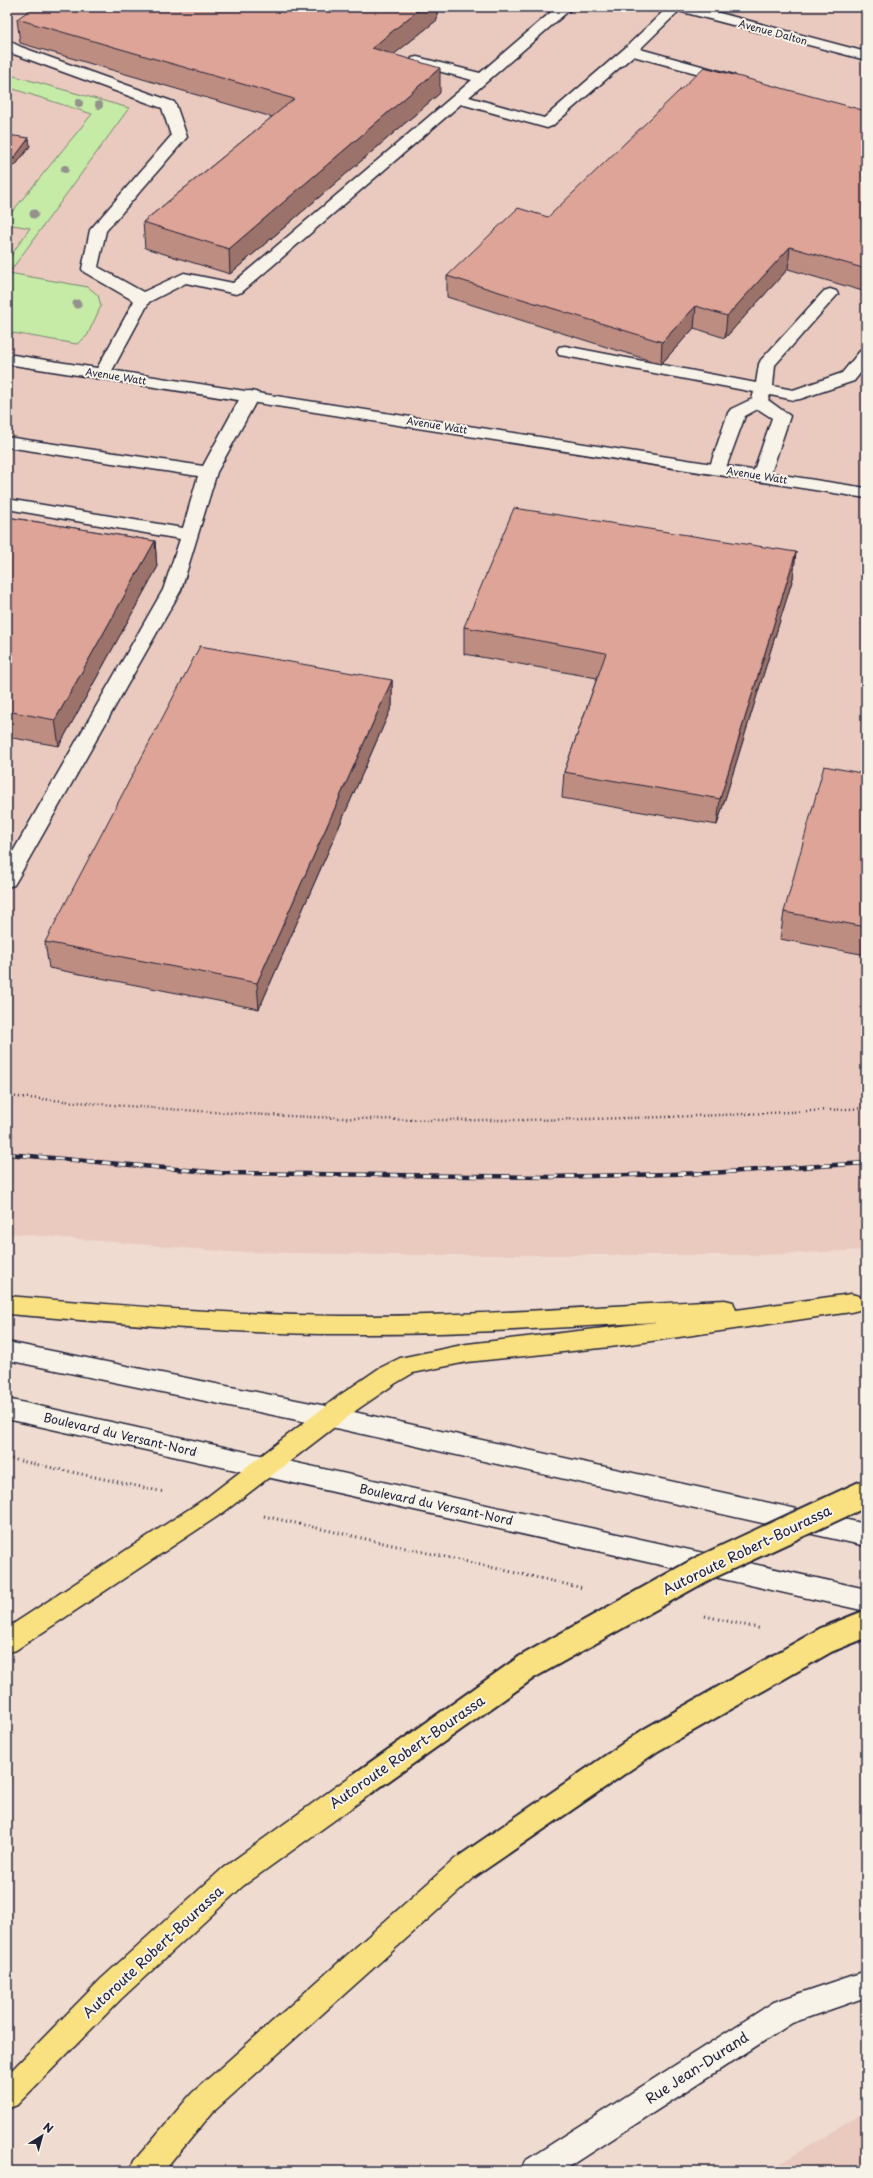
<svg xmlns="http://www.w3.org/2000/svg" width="873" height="2178" font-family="'Playpen Sans',sans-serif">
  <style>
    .built { fill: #eacabf }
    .green { fill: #c5eba6; stroke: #748670 }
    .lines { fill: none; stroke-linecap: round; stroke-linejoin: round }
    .lane-casing { stroke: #22223b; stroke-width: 3 }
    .street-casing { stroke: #22223b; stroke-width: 3 }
    .secondary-casing { stroke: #22223b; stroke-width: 3 }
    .highway-casing { stroke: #22223b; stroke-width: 3 }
    .path-far1 { stroke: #22223b; stroke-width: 2.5; stroke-dasharray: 1 3; stroke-linecap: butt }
    .path { stroke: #22223b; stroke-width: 3; stroke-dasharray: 1 3.5; stroke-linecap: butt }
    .lane { fill: #f7f3e8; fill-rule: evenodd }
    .street { fill: #f7f3e8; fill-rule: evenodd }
    .secondary { fill: #f7f3e8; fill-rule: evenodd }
    .highway { fill: #f9e181; fill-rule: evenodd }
    .rail-casing { stroke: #22223b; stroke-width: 4.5 }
    .rail { stroke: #f7f3e8; stroke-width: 3; stroke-dasharray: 8; stroke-linecap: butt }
    .highway-bridge-casing { stroke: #22223b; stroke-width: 30; stroke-linecap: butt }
    .highway-bridge { stroke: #f9e181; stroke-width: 26 }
    .tree { fill: #95918d }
    .wall { fill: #be8d82; stroke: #22223b }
    .shaded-wall { fill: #9b736a; stroke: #22223b }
    .building { fill: #dda497; stroke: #22223b }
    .labels { text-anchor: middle; stroke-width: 4; stroke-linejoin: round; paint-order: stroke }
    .far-street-label { font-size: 10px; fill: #22223b; stroke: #f7f3e8 }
    .street-label { font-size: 12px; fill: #22223b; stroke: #f7f3e8 }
    .near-street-label { font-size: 14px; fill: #22223b; stroke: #f7f3e8 }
  </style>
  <rect width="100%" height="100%" fill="#efdbd0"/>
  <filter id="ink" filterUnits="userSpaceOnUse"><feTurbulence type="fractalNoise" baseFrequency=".025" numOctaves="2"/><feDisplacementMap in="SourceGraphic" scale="8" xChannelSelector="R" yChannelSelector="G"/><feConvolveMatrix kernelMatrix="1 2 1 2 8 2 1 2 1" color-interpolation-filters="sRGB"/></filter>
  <g filter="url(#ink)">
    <g class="built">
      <path d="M7,7H866V1250L762,1255H396L231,1252L7,1233Z"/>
      <path d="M866,2111V2171H767L824,2137Z"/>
    </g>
    <path class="green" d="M7,74L129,108L9,273L88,287L98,295L101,306L87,336L77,344L7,332V261L30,228L7,224V218L92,114L7,87Z"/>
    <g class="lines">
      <defs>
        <g id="lane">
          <path d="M557,7H573L469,97L544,118L625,48L668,7H683L640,49L734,75L736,78L734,81L729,82L633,56L552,126L547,128L461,104L242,292L236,294L186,283L149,302L108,378H96L94,374L134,301L84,272L82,269L90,230L171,136L162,108L11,53L7,51V40L21,47L174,102L176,105L187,137L106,231L98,267L143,292L184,273L233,283L472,80L412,64L410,61L412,58L417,57L480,73Z"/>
          <path d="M830,289L836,291L838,294L775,365L773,386L793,390L842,373L860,351L866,350V366L854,381L800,399L794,400L770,395L768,400L790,416L770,476L767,480L761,481L755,480L752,476L772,418L758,409L745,416L724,473L718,474L712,473L709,469L728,413L731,409L752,399L754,392L565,356L559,355L557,351L559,347L565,346L756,383L759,364L761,360L824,291Z"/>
          <path d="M250,391L256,392L259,396L217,472L181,590L17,880L14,885L7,887V862L163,590L180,539L7,509V499L183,528L198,476L7,447V437L203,466L241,396L244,392Z"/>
        </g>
        <g id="street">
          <path d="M673,7H697L866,52V60L675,10Z"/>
          <path d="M866,1971V1997L792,2023L563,2171H521L525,2161L774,2002Z"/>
        </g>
        <g id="secondary">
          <path d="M7,354L866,488V498L7,364Z"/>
          <path d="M7,1342L331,1407L866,1524V1546L331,1427L7,1360Z"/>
          <path d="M7,1399L866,1589V1611L7,1419Z"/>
        </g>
        <g id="highway">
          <path d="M851,1294L859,1296L863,1303L859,1310L851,1312L610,1347L467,1362L413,1373L396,1383L358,1409L224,1512L16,1650L7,1653V1628L206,1498L340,1395L378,1369L400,1358L467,1344L656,1322C552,1328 448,1335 343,1334C231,1334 119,1323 7,1314V1296C119,1305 230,1315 342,1316C470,1317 598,1306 725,1300L733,1302L736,1310Z"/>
          <path d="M362,1772L372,1775L375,1784L372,1793L243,1886L121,1999L17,2105L7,2109V2075L101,1979L223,1868L352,1775Z"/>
          <path d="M466,1854L476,1858L480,1867L476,1876L212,2113L164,2171H130L134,2161L192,2093L456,1858Z"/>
        </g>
      </defs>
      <use href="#lane" class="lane-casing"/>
      <use href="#street" class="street-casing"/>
      <use href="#secondary" class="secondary-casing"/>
      <use href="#highway" class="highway-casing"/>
      <path class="path-far1" d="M7,1096C151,1109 294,1119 438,1120C581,1121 723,1116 866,1108"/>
      <g class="path">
        <path d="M7,1458L164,1492"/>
        <path d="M264,1516L583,1588"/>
        <path d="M705,1616L762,1629"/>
      </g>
      <use href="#lane" class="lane"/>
      <use href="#street" class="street"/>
      <use href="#secondary" class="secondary"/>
      <use href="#highway" class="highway"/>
      <defs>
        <path id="rail" d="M7,1154L221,1173L550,1177L710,1173L866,1163"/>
      </defs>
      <use href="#rail" class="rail-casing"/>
      <use href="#rail" class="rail"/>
      <defs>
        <g id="highway-bridge">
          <path d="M362,1784L527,1667L702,1569L866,1493"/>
          <path d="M466,1867L651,1740L826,1640L866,1624"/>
        </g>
      </defs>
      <use href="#highway-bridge" class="highway-bridge-casing"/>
      <use href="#highway-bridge" class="highway-bridge"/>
    </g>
    <g class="tree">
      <circle cx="79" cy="103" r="4"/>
      <circle cx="99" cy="105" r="4"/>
      <circle cx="65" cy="169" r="4"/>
      <circle cx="34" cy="214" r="4.5"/>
      <circle cx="77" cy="304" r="4.5"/>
    </g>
    <g class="wall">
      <path d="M437,7V20L394,54L440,93L230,274L145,248L143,222L272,117L20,43L17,19Z"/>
      <path d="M866,111V292L788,269L725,338L694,328L661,364L447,297V276L548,217Z"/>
      <path d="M7,135L30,146L15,166L7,165Z"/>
      <path d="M7,517L155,541L157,568L59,746L7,737Z"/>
      <path d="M796,552L793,578L717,825L562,798L564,772L597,678L464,654V627Z"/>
      <path d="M392,680V706L259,1009L49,968L45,942Z"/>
      <path d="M866,774V955L780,939L784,912Z"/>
    </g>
    <g class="shaded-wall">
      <path d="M422,7H437V20L372,72V48Z"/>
      <path d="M440,68V93L230,274L229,249Z"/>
      <path d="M29,138L30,146L15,166L14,158Z"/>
      <path d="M790,247L788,269L725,338L727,316Z"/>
      <path d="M696,306L694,328L661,364L662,342Z"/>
      <path d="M155,541L157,568L59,746L55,720Z"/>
      <path d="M796,552L793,578L717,825L720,799Z"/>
      <path d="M392,680V706L259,1009L257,983Z"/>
    </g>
    <g class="building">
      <path d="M34,7H422L372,48L440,68L229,249L143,222L294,99L17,19Z"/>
      <path d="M704,67L866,111V269L790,247L727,316L696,306L662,342L447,276L518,208L548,217Z"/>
      <path d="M7,135L29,138L14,158L7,157Z"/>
      <path d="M514,508L796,552L720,799L564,772L606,653L464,627Z"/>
      <path d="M7,517L155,541L55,720L7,711Z"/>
      <path d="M200,646L392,680L257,983L45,942Z"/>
      <path d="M824,766L866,774V927L784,912Z"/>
    </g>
  </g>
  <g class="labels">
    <g class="far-street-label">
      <text transform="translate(773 32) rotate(15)" y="4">Avenue Dalton</text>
      <text transform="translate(116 376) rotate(9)" y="4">Avenue Watt</text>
      <text transform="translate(437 425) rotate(9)" y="4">Avenue Watt</text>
      <text transform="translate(757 475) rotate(9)" y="4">Avenue Watt</text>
    </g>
    <g class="street-label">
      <text transform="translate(120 1435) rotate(13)" y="4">Boulevard du Versant-Nord</text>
      <text transform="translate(436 1505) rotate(12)" y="4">Boulevard du Versant-Nord</text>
    </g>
    <g class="near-street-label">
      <text transform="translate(747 1550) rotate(-26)" y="5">Autoroute Robert-Bourassa</text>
      <text transform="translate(407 1752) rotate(-35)" y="5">Autoroute Robert-Bourassa</text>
      <text transform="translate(153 1952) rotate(-43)" y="5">Autoroute Robert-Bourassa</text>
      <text transform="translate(697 2068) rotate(-33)" y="5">Rue Jean-Durand</text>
    </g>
  </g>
  <rect width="873" height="2178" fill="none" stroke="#f7f3e8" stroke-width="24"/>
  <rect x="12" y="12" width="849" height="2154" fill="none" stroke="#22223b" stroke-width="1.5" filter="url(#ink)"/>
  <g transform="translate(42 2136) rotate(37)" stroke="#f7f3e8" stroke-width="3" paint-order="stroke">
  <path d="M0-3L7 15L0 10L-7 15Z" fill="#22223b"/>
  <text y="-6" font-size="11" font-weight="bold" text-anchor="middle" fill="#22223b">N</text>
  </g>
</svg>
